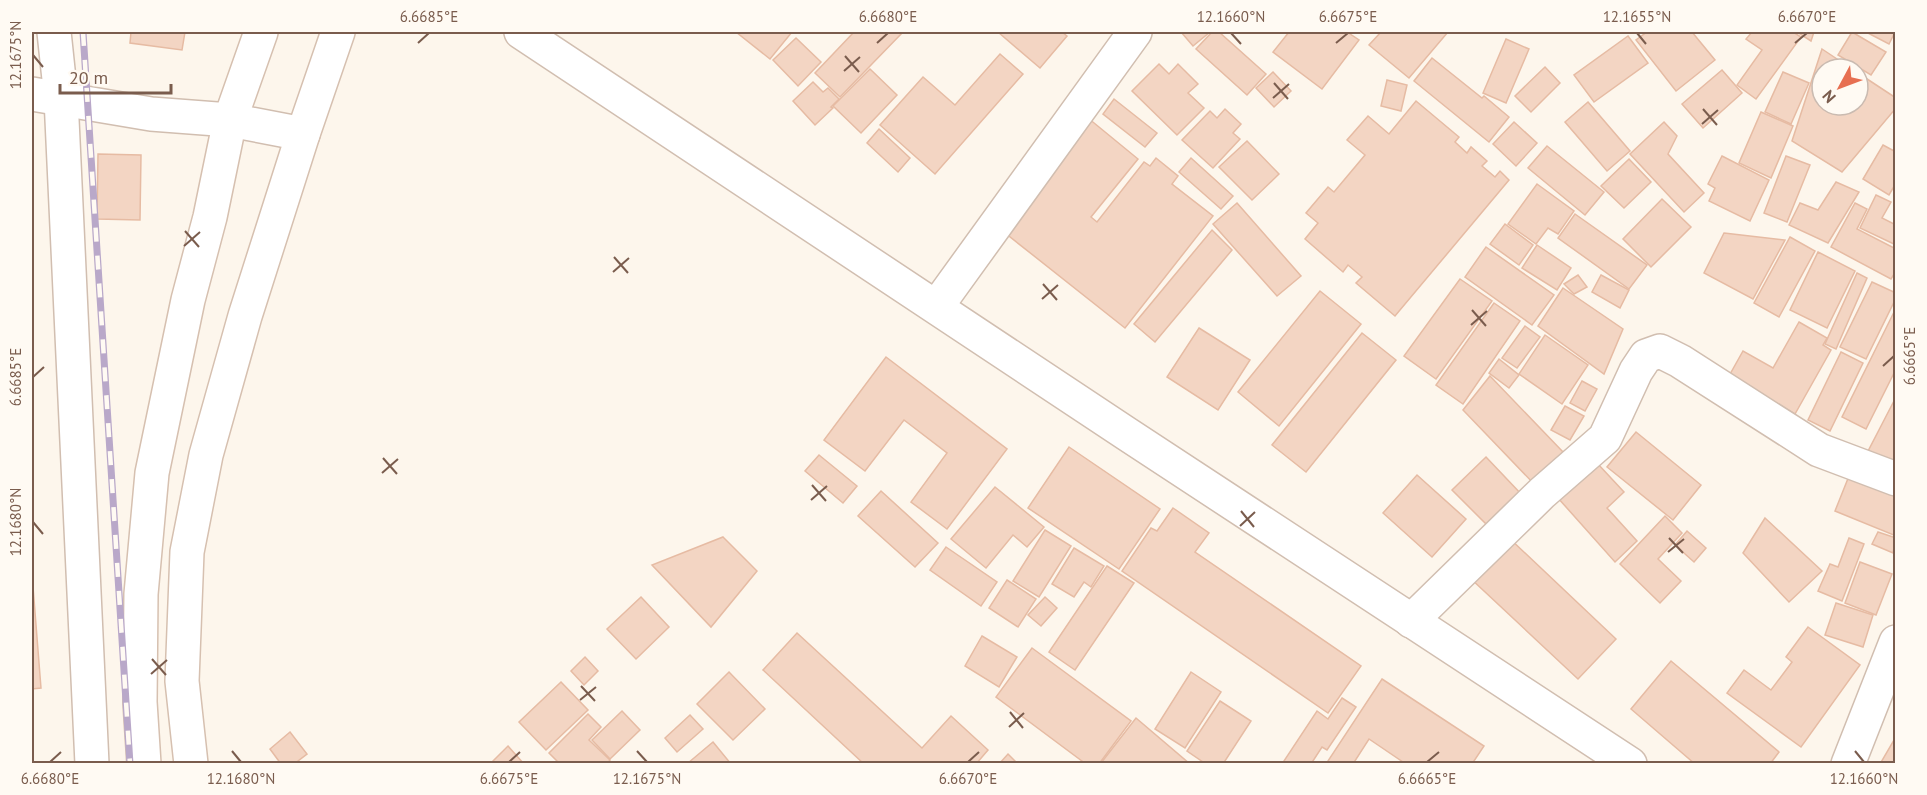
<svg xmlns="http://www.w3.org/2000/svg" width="1927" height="795" font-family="'PT Sans',sans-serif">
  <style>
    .building { fill: #f3d5c3; stroke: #e6bba3; stroke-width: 1.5 }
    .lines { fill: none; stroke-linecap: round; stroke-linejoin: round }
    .street-casing { stroke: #d1beb0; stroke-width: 36 }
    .secondary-casing { stroke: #d6c0b0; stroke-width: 36 }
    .street { stroke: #fff; stroke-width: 33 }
    .secondary { stroke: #fff; stroke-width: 33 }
    .rail-casing { stroke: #b9a8c9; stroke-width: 7 }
    .rail { stroke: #fffaf3; stroke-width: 4.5; stroke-dasharray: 14; stroke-linecap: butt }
    .ticks { fill: none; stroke: #7a5c4d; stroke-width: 2 }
    .neatline { fill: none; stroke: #7a5c4d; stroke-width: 2 }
    .ticks-label { font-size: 15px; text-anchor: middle; fill: #7a5c4d }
  </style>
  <rect width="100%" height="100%" fill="#fdf6ec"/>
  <g class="building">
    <path d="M131,32H185L182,50L130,43Z"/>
    <path d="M736,32H792L770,59Z"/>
    <path d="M854,32H903L840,97L815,73Z"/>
    <path d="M998,32H1062L1067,36L1040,68Z"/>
    <path d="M1181,32H1210L1193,46Z"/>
    <path d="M1212,32H1219L1266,74L1247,95L1196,49Z"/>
    <path d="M1289,32H1347L1359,40L1322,89L1273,52Z"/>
    <path d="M1381,32H1448L1409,78L1369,45Z"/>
    <path d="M1647,32H1692L1715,60L1676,91L1636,40Z"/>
    <path d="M1752,32H1793L1801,37L1756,99L1737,85L1762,50L1746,39Z"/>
    <path d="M1797,32H1814L1811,41Z"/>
    <path d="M1852,32L1886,52L1871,75L1838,55Z"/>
    <path d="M1866,32H1895L1889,44Z"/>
    <path d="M1628,36L1648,63L1594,102L1574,75Z"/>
    <path d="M796,38L821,62L798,86L773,60Z"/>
    <path d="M1506,39L1529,49L1506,103L1483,93Z"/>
    <path d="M1822,49L1852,69H1822V105H1858V73L1896,98V108L1842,172L1792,141Z"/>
    <path d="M1000,54L1023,74L935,174L880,125L923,77L955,105Z"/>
    <path d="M1432,58L1482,98L1484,96L1509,117L1489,142L1414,81Z"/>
    <path d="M1159,64L1169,74L1178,64L1198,84L1188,93L1204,108L1177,135L1132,91Z"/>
    <path d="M1545,67L1560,83L1531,112L1515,96Z"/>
    <path d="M870,69L897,95L861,133L833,106Z"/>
    <path d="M1722,70L1742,93L1703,128L1682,104Z"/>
    <path d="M1273,72L1291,91L1274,107L1256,88Z"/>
    <path d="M1783,72L1809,83L1791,124L1765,112Z"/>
    <path d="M1387,80L1407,85L1401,111L1381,106Z"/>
    <path d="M813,82L823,92L828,88L839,99L831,107L833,108L815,125L793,101Z"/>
    <path d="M1114,99L1157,133L1145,147L1103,114Z"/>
    <path d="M1416,101L1459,137L1455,142L1467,153L1471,147L1487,161L1482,166L1495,177L1500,171L1509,180L1395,316L1356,283L1362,277L1348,265L1343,272L1305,239L1318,223L1306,213L1328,187L1334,192L1365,155L1347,140L1368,116L1389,134Z"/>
    <path d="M1588,102L1630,151L1607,171L1565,122Z"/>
    <path d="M1225,109L1241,124L1233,133L1240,139L1213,168L1182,140L1210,111L1217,118Z"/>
    <path d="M1761,112L1793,126L1771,178L1739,163Z"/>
    <path d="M1088,118L1138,159L1091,217L1097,222L1144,162L1150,166L1156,158L1178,176L1172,184L1213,216L1125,328L1000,229Z"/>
    <path d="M1514,122L1537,143L1516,166L1493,144Z"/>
    <path d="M1664,122L1677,136L1668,154L1704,193L1684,212L1630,154Z"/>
    <path d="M879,129L910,158L898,172L867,143Z"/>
    <path d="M1247,141L1279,174L1252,200L1219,167Z"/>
    <path d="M1883,145L1896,152V183L1889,195L1863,179Z"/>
    <path d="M1547,146L1604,192L1585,215L1528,168Z"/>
    <path d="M98,154L141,155L140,220L97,219Z"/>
    <path d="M1722,156L1769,180L1750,221L1709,201L1715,188L1708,184Z"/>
    <path d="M1786,156L1810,165L1787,222L1764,213Z"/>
    <path d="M1191,158L1233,196L1221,209L1179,172Z"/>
    <path d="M1629,159L1651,182L1624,208L1601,186Z"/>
    <path d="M1836,182L1859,192L1828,243L1789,225L1800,203L1818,210Z"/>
    <path d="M1537,184L1574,211L1558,234L1548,228L1536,244L1508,224Z"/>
    <path d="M1876,195L1891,202L1882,218L1896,225V245L1860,228Z"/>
    <path d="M1662,199L1691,227L1651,267L1623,239Z"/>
    <path d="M1237,203L1301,276L1277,296L1213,224Z"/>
    <path d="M1855,203L1867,209L1857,229L1896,249V271L1891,279L1831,247Z"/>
    <path d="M1575,214L1647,265L1629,289L1558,238Z"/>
    <path d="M1505,224L1533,245L1519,265L1490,244Z"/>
    <path d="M1212,230L1232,250L1155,342L1134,324Z"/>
    <path d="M1724,233L1785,240L1753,299L1704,273Z"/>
    <path d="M1790,237L1815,251L1779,317L1754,303Z"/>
    <path d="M1537,245L1571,268L1557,290L1522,268Z"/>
    <path d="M1486,247L1554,295L1532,325L1465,277Z"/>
    <path d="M1818,252L1855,271L1827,328L1790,310Z"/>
    <path d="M1857,273L1867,278L1836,349L1825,344Z"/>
    <path d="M1578,275L1587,287L1574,294L1564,284Z"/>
    <path d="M1601,275L1629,290L1620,308L1592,292Z"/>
    <path d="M1460,279L1492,301L1436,379L1404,356Z"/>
    <path d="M1872,282L1896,293V298L1866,359L1840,347Z"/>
    <path d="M1563,288L1623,329L1604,374L1538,326Z"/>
    <path d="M1320,291L1361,324L1279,426L1238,392Z"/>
    <path d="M1494,303L1520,321L1463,404L1436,385Z"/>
    <path d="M1896,308V369L1866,429L1842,417Z"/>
    <path d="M1799,322L1827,338L1823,345L1831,350L1795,414L1729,376L1743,351L1773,368Z"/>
    <path d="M1525,326L1540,337L1517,368L1502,358Z"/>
    <path d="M1199,328L1250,360L1218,410L1167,377Z"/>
    <path d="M1362,333L1396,360L1306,472L1272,445Z"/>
    <path d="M1545,335L1588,365L1562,404L1519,374Z"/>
    <path d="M1841,352L1863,363L1830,431L1808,420Z"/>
    <path d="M886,357L1007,449L947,529L911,502L947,453L904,420L865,471L824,440Z"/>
    <path d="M1499,359L1519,375L1509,388L1489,373Z"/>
    <path d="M1490,376L1564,453L1535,485L1463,410Z"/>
    <path d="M1582,381L1597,389L1585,411L1570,403Z"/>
    <path d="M1896,397V472L1865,457Z"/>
    <path d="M1565,406L1584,416L1570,440L1551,430Z"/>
    <path d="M1636,432L1701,485L1673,520L1607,467Z"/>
    <path d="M1069,447L1160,509L1119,569L1028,508Z"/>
    <path d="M819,455L857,486L843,503L805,471Z"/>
    <path d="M1486,457L1523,496L1490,528L1452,490Z"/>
    <path d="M1597,463L1624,492L1607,508L1637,541L1615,562L1558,498Z"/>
    <path d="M1851,471L1896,489V536L1835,511Z"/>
    <path d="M1417,475L1466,519L1432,557L1383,513Z"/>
    <path d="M995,487L1044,527L1027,547L1013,535L986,568L951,539Z"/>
    <path d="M881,491L938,543L915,567L858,516Z"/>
    <path d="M1173,508L1209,533L1195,552L1361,666L1328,713L1122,571L1151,528L1157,531Z"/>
    <path d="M1665,516L1682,533L1658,559L1681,581L1660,603L1620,564Z"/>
    <path d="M1765,518L1822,571L1789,602L1743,553Z"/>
    <path d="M1045,530L1071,546L1039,597L1013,581Z"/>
    <path d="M1687,531L1706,548L1694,562L1675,545Z"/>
    <path d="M1878,532L1896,538L1893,553L1872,544Z"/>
    <path d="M1507,536L1616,639L1578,679L1469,577Z"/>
    <path d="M723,537L757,571L711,627L652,565Z"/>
    <path d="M1849,538L1864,544L1842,601L1818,591L1830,564L1838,567Z"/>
    <path d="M946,547L997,582L981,606L930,570Z"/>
    <path d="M1074,548L1104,566L1091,587L1084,582L1074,597L1052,584Z"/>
    <path d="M1860,562L1892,574L1876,615L1845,603Z"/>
    <path d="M1107,566L1134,583L1075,670L1049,652Z"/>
    <path d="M32,574L41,688L32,689Z"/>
    <path d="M1007,580L1036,599L1018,627L989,608Z"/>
    <path d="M641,597L669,627L636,659L607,629Z"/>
    <path d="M1045,597L1057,608L1041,626L1028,615Z"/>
    <path d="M1836,603L1873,615L1863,647L1825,635Z"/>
    <path d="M1808,627L1860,665L1801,747L1727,693L1744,670L1771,690L1792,662L1786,657Z"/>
    <path d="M797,633L922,748L951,716L988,750L976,764H864L763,670Z"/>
    <path d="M982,636L1017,657L999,687L965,666Z"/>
    <path d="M1032,648L1131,721L1099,764H1086L996,697Z"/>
    <path d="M585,657L598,671L584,685L571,671Z"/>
    <path d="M1671,661L1779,752L1770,764H1695L1631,709Z"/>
    <path d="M729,672L765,709L733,740L697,704Z"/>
    <path d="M1191,672L1221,692L1185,748L1155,729Z"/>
    <path d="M1382,679L1484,746L1472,764H1406L1369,739L1353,764H1326Z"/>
    <path d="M561,682L588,710L546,750L519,722Z"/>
    <path d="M1342,698L1356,707L1327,750L1322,747L1311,764H1282L1317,711L1328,719Z"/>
    <path d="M1220,701L1251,721L1223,764H1206L1187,751Z"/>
    <path d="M622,711L640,730L610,759L592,740Z"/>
    <path d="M588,714L601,727L589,740L610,760L607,764H560L549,753Z"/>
    <path d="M690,715L703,729L677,752L665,738Z"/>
    <path d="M1136,718L1190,764L1101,763Z"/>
    <path d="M290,732L307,754L294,764H281L270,749Z"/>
    <path d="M1894,740L1896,741V764H1880Z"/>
    <path d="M713,742L731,764H688V763Z"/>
    <path d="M508,746L524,764H490Z"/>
    <path d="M1008,754L1018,764H999Z"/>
  </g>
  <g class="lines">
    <defs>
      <g id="street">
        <path d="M54,32L61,98L92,764"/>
        <path d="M521,32L1127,434L1630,764"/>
        <path d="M32,94L151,114L230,120L303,134"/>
        <path d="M937,306L1135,32"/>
        <path d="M1411,621L1542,493L1605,438L1636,371L1646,356L1660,351L1680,361L1819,450L1896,479"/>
        <path d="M1848,764L1896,642"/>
      </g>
      <g id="secondary">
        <path d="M144,764L140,702L141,594L152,473L188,300L210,217L230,120L261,32"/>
        <path d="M191,764L182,681L187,552L206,455L245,316L303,134L338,32"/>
      </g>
    </defs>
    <use href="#street" class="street-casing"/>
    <use href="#secondary" class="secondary-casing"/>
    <use href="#street" class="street"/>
    <use href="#secondary" class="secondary"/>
    <defs>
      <path id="rail" d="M83,32L130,764"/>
    </defs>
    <use href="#rail" class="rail-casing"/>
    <use href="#rail" class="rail"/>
  </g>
  <path class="ticks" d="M1231,33L1241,44M1637,33L1646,44M418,43L429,33M877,43L888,33M1336,43L1348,33M1795,43L1807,33M33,55L43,67M845,56L859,72M844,71L860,57M1274,83L1288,99M1273,98L1289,84M1703,109L1717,125M1702,124L1718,110M185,231L199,247M184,246L200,232M614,257L628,273M613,272L629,258M1043,284L1057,300M1042,299L1058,285M1472,310L1486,326M1471,325L1487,311M1883,366L1894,356M33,377L44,367M383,458L397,474M382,473L398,459M812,485L826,501M811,500L827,486M1241,511L1254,527M33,522L43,534M1240,526L1255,512M1669,538L1683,553M1668,552L1684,539M152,659L166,675M151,674L167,660M581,686L595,701M580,700L596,687M1010,712L1023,728M1009,727L1024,713M232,751L241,762M637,751L647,762M1855,751L1864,762M50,762L61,752M509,762L520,752M968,762L979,752M1427,762L1439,752"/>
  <rect width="1927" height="795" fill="none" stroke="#fffaf3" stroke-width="66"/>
  <g transform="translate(1840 87) rotate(229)"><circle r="28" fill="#fffaf3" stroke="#cabbb1" stroke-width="1.5"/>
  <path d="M0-4.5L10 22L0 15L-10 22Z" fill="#e76f51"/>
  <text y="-9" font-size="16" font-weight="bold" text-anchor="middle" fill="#7a5c4d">N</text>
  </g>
  <path d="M60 84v9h111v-9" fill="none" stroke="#7a5c4d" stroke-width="3"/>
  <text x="69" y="84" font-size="18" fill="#7a5c4d" stroke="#fffaf3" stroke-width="4.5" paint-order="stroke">20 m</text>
  <rect x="33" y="33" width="1861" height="729" class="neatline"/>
  <g class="ticks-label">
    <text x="429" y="22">6.6685°E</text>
    <text x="888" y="22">6.6680°E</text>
    <text x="1231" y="22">12.1660°N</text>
    <text x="1348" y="22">6.6675°E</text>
    <text x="1637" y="22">12.1655°N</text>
    <text x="1807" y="22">6.6670°E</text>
    <text transform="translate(16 55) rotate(-90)" y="5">12.1675°N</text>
    <text transform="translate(1910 356) rotate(-90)" y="5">6.6665°E</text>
    <text transform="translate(16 377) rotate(-90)" y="5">6.6685°E</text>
    <text transform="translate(16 522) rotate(-90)" y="5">12.1680°N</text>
    <text x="50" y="784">6.6680°E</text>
    <text x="241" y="784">12.1680°N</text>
    <text x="509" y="784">6.6675°E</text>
    <text x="647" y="784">12.1675°N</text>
    <text x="968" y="784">6.6670°E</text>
    <text x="1427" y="784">6.6665°E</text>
    <text x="1864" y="784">12.1660°N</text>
  </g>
</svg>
